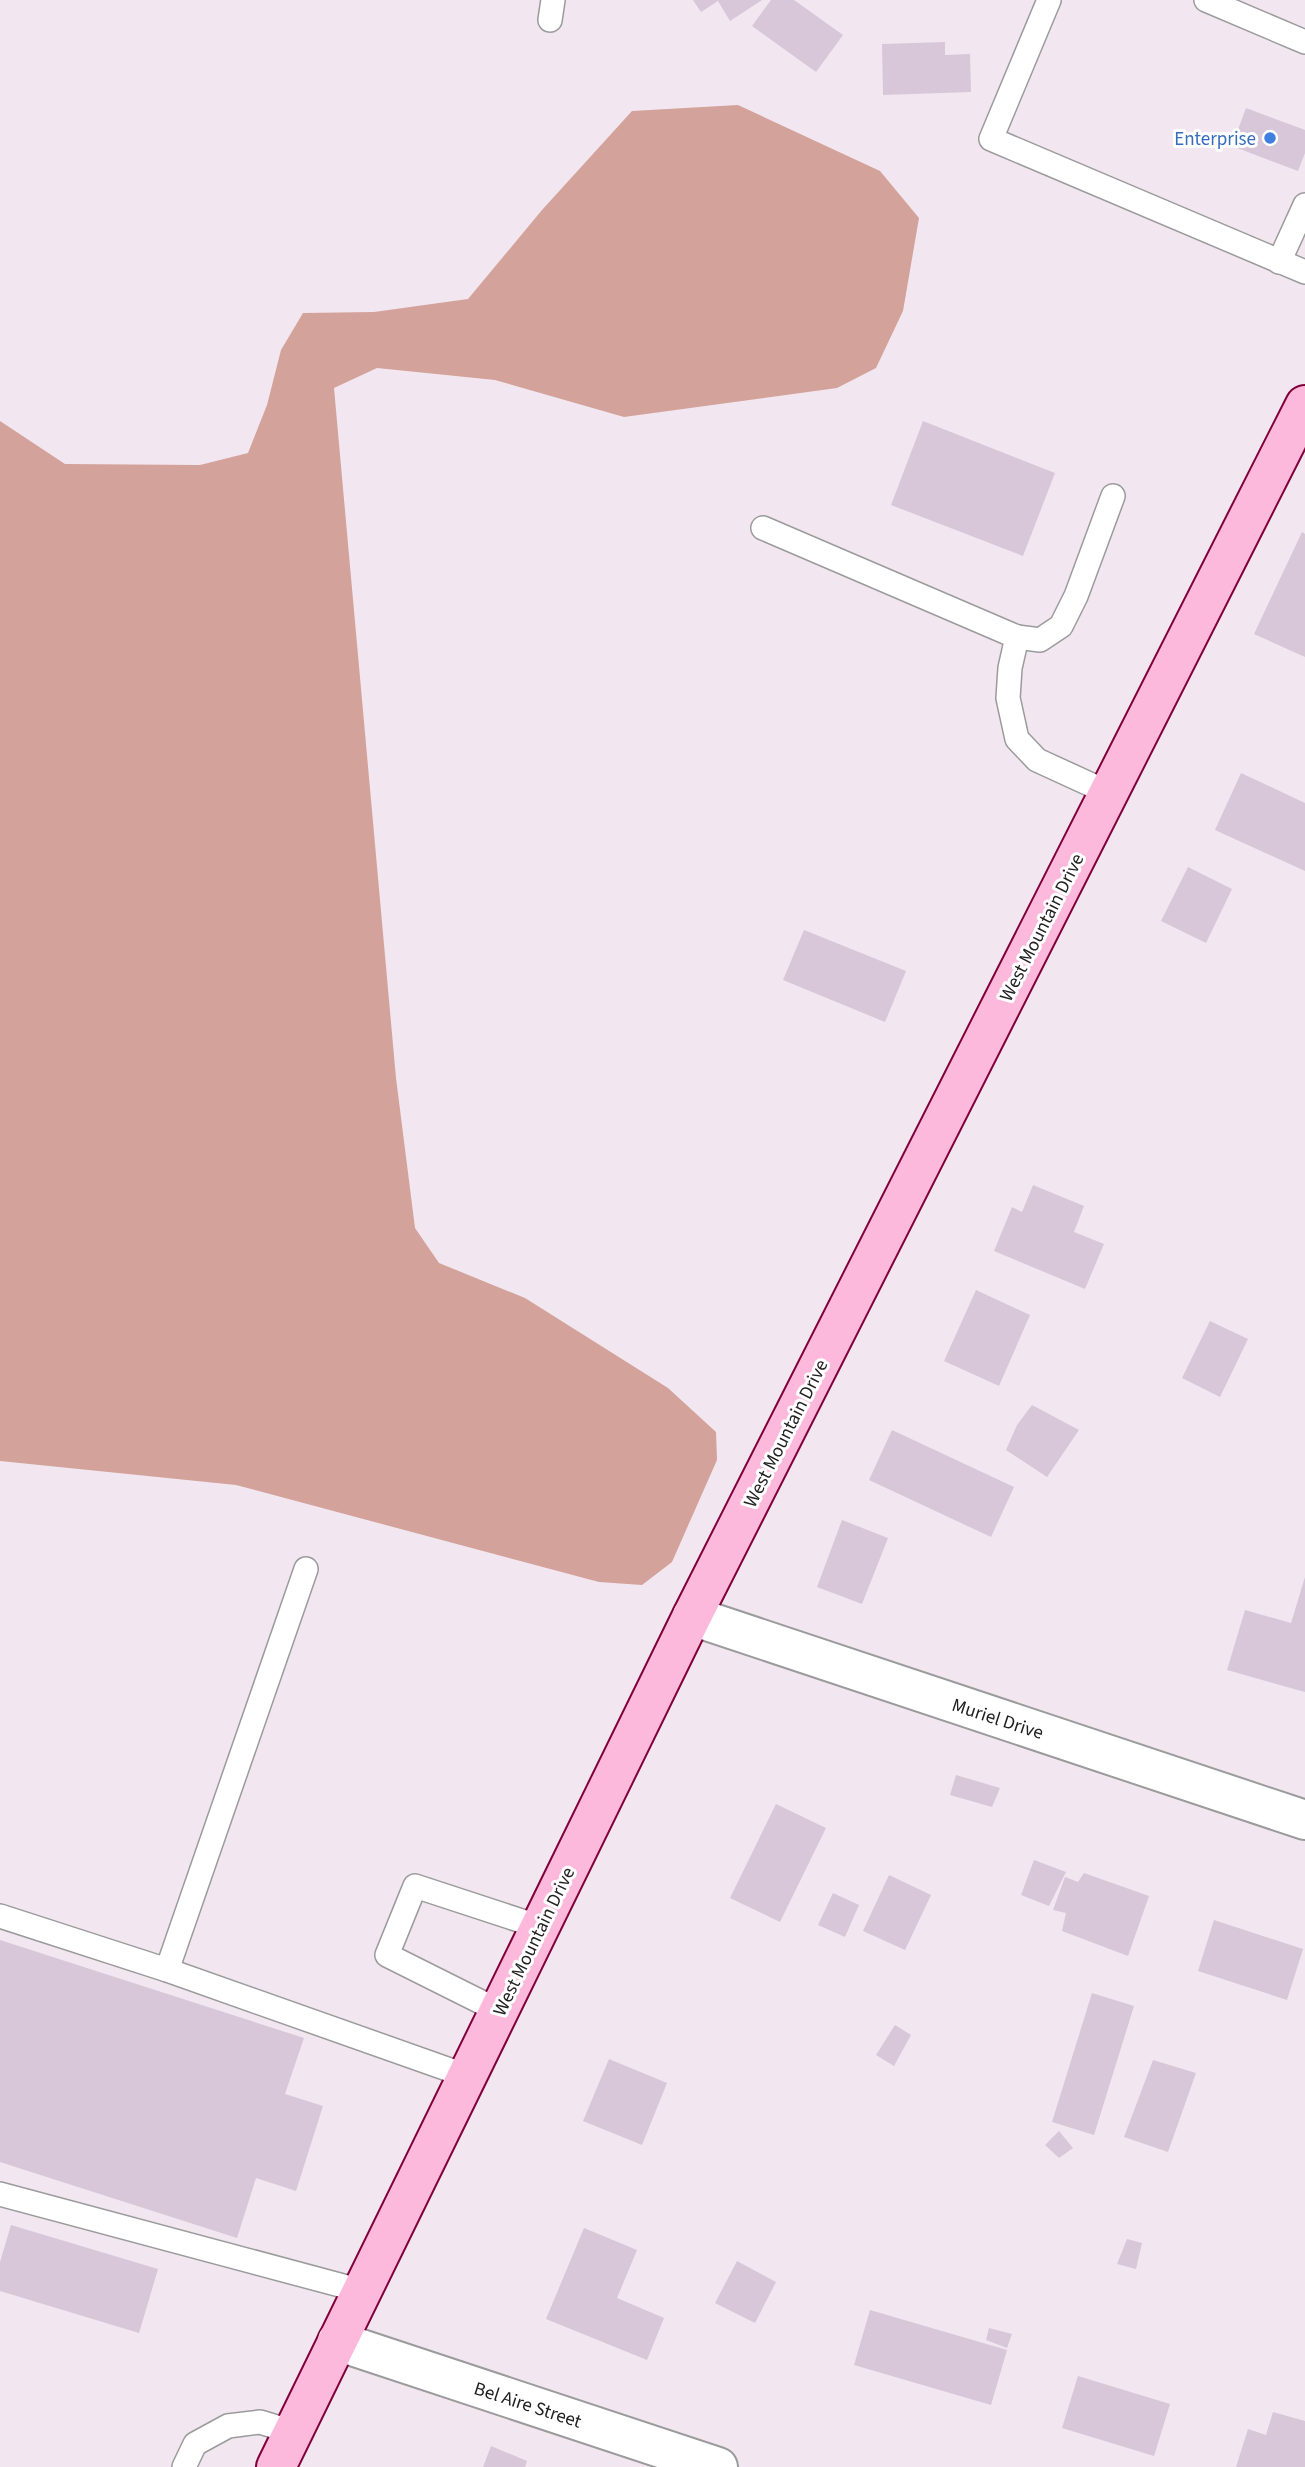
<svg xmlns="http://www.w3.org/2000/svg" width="1305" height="2467" font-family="'Source Sans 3',sans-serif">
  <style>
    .forest { fill: #d3a29a }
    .building { fill: #d7c7d9 }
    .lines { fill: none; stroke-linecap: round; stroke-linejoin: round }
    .lane-casing { stroke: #9b9b9b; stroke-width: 26 }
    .street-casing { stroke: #9b9b9b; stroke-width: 42 }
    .secondary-casing { stroke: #800039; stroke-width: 42 }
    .lane { stroke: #fff; stroke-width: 23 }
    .street { stroke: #fff; stroke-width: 38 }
    .secondary { stroke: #fdb9dc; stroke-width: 38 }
    .shop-dot { fill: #3f7fe0; stroke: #fff; stroke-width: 2.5 }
    .labels { text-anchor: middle; stroke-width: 6; stroke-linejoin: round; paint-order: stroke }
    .shop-label { font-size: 19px; fill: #366cbe; stroke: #fff; text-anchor: end }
    .street-label { font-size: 19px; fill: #212121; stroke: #fff }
  </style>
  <rect width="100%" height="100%" fill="#f2e7f0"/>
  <path class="forest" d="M738,105L880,171L919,218L903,311L876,368L837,388L624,417L495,380L377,368L334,388L396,1078L415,1228L439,1263L525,1298L668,1388L716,1432L717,1460L672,1562L642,1585L599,1582L236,1485L0,1461V421L65,464L200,465L248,453L267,405L281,350L303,313L374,312L468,299L542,210L632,111Z"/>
  <g class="building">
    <path d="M693,0H762L730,21L718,1L701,12Z"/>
    <path d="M771,0H794L843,35L816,72L752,26Z"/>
    <path d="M945,42V55L970,54L971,92L883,95L882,44Z"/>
    <path d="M1246,108L1305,130V153L1298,171L1232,146Z"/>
    <path d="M923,421L1055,473L1023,556L891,505Z"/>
    <path d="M1302,532L1305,534V657L1254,634Z"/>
    <path d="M1241,773L1305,803V871L1215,830Z"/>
    <path d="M1188,867L1232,889L1206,943L1161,921Z"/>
    <path d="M804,930L906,971L885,1022L783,980Z"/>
    <path d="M1033,1185L1084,1206L1074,1232L1104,1244L1085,1289L994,1251L1012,1207L1022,1212Z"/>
    <path d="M976,1290L1030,1315L999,1386L944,1361Z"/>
    <path d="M1210,1321L1248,1339L1220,1397L1182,1378Z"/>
    <path d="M1032,1405L1079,1430L1047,1477L1006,1450L1017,1425Z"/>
    <path d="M892,1430L1014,1487L991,1537L869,1480Z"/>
    <path d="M842,1520L888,1538L862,1604L817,1587Z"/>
    <path d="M1305,1577V1692L1227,1670L1245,1610L1291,1623Z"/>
    <path d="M956,1775L1000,1788L992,1807L950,1795Z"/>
    <path d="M776,1804L826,1828L780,1922L730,1898Z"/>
    <path d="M1034,1860L1066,1872L1049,1906L1021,1895Z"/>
    <path d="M1084,1873L1149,1896L1128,1956L1062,1931L1066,1913L1053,1910L1065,1877L1078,1882Z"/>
    <path d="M889,1875L931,1895L905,1950L863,1931Z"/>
    <path d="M833,1893L859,1905L845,1937L818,1925Z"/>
    <path d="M1214,1920L1303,1949L1287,2000L1198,1971Z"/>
    <path d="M0,1940L304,2038L285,2094L323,2106L296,2191L256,2178L237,2238L0,2162Z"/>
    <path d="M1092,1993L1134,2006L1094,2135L1052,2122Z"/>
    <path d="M895,2025L911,2035L894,2066L876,2055Z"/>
    <path d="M609,2059L667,2083L642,2145L583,2121Z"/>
    <path d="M1153,2060L1196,2073L1168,2152L1124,2137Z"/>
    <path d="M1059,2131L1073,2148L1059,2158L1045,2145Z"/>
    <path d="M11,2225L158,2269L139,2333L0,2291V2262Z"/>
    <path d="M584,2228L637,2250L617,2298L664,2318L647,2360L546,2319Z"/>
    <path d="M1127,2239L1142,2243L1136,2269L1117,2264Z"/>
    <path d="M737,2261L776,2282L755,2323L715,2303Z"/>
    <path d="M870,2310L1007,2350L991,2405L854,2365Z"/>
    <path d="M989,2328L1012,2334L1007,2348L986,2340Z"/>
    <path d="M1078,2376L1170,2404L1154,2456L1062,2428Z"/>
    <path d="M1273,2412L1305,2421V2467H1236L1248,2429L1266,2435Z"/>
    <path d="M491,2446L527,2461L525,2467H483Z"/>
  </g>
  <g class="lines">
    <defs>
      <g id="lane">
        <path d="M1049,0L991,139L1305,272"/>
        <path d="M1206,0L1305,42"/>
        <path d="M550,20L553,0"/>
        <path d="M1279,262L1305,205"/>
        <path d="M763,528L1017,637L1010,668L1008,698L1017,739L1037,760L1109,793"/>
        <path d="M1017,637L1040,640L1061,626L1076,596L1113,496"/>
        <path d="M0,1916L167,1970L467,2076"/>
        <path d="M167,1970L306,1569"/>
        <path d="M499,2011L387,1955L415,1886L540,1927"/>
        <path d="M0,2194L362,2291"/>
        <path d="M184,2467L195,2444L228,2426L260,2422L293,2432"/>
      </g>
      <g id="street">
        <path d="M692,1616L1305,1820"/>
        <path d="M337,2341L718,2467"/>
      </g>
      <path id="secondary" d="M276,2467L692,1616L1305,405"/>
    </defs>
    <use href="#lane" class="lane-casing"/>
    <use href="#street" class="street-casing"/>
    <use href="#secondary" class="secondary-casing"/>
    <use href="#lane" class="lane"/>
    <use href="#street" class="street"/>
    <use href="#secondary" class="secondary"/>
  </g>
  <circle class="shop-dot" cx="1270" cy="138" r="7"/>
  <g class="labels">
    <g class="shop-label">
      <text x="1256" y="145">Enterprise</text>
    </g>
    <g class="street-label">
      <text transform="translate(1041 927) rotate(-63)" y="7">West Mountain Drive</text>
      <text transform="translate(785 1433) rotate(-63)" y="7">West Mountain Drive</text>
      <text transform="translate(998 1718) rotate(18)" y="7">Muriel Drive</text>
      <text transform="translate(533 1941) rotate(-64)" y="7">West Mountain Drive</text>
      <text transform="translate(528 2404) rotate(18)" y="7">Bel Aire Street</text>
    </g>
  </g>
</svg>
